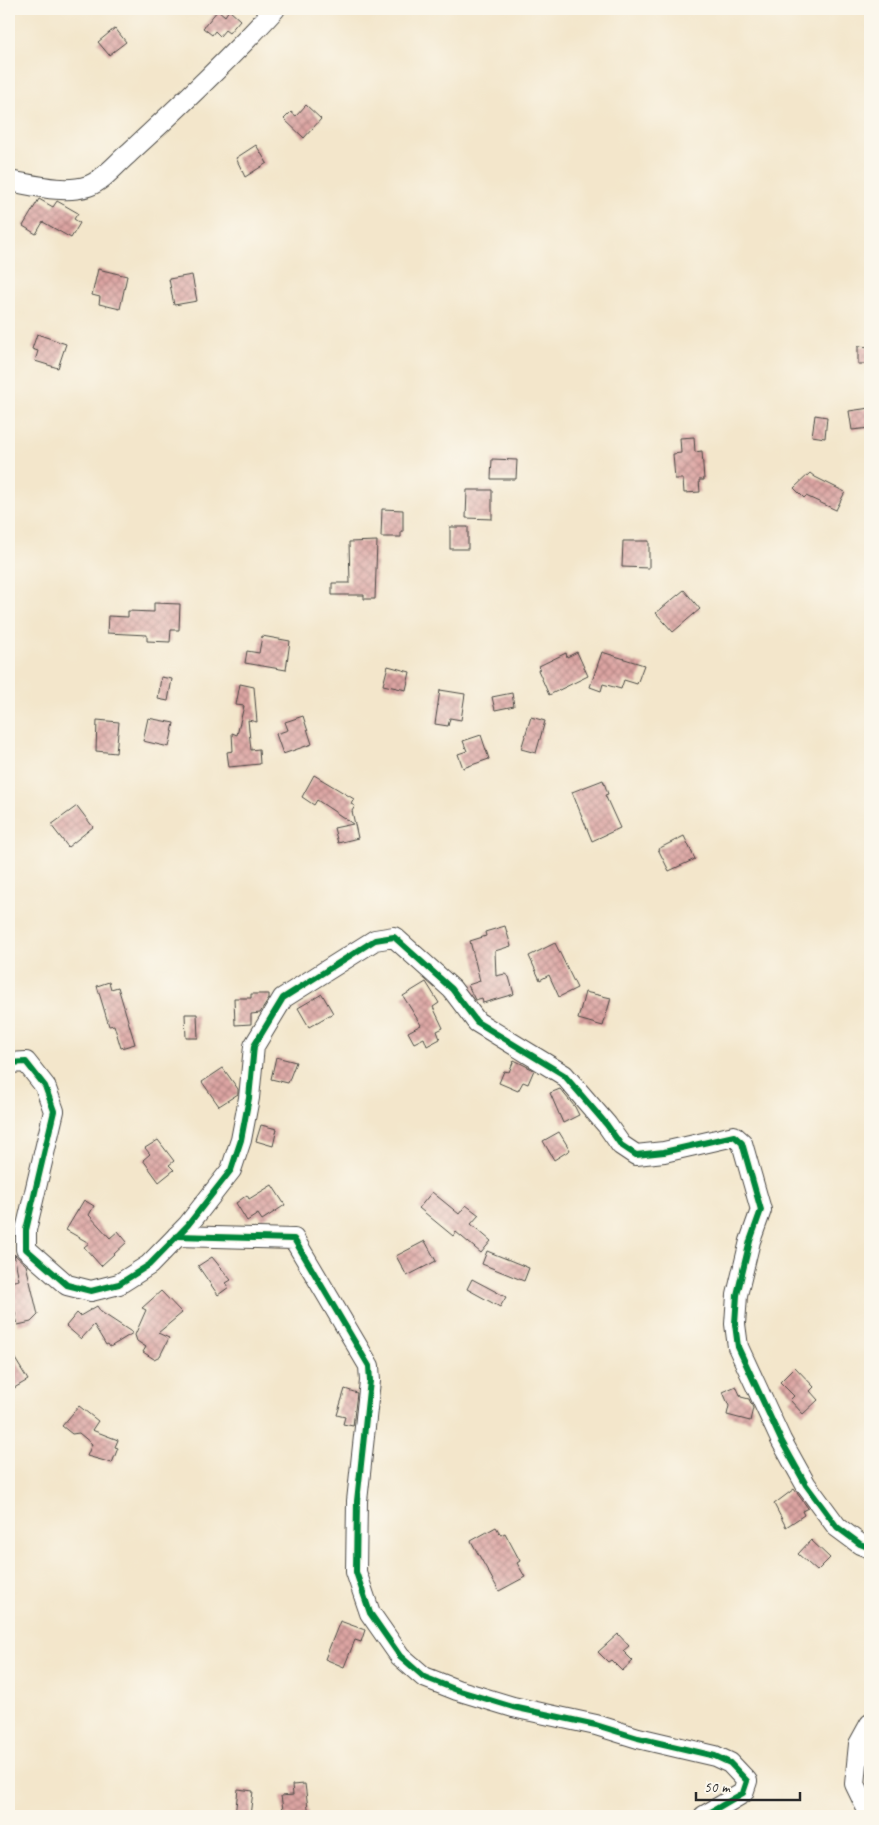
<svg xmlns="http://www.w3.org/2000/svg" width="879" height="1825" font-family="Caveat,sans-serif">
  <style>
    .building { fill: url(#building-cross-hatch) }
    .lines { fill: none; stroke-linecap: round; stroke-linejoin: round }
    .minor-casing { stroke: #494743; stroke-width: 22 }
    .minor { stroke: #fff; stroke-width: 20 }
    .cycleway-casing { stroke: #fbf7ec; stroke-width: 9 }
    .cycleway { stroke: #00873e; stroke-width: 6 }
  </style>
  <defs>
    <pattern id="building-cross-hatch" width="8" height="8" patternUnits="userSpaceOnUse" patternTransform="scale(1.25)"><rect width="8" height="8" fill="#dca4a2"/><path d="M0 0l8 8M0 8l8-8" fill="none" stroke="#b38684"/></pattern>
  </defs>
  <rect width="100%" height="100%" fill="#fbf7ec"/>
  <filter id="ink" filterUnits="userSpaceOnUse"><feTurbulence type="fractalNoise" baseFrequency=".02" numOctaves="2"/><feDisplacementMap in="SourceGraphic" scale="10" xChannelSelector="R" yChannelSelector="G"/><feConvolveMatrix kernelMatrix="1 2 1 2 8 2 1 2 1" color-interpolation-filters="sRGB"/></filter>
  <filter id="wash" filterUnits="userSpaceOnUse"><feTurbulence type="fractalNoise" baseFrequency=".0096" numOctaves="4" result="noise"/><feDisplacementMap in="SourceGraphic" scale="20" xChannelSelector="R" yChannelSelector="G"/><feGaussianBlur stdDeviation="1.12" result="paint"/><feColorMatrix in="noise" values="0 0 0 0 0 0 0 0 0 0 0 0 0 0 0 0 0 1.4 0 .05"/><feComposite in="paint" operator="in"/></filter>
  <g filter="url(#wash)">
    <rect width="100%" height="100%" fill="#f3e6cb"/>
    <g id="blocks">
      <g class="building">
        <path d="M218,10L225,16L229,10L240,20L229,33L225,30L220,36L215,31L212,35L203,28Z"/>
        <path d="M115,28L126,42L109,55L98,42Z"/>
        <path d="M306,105L321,119L304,138L284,119L291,112L296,116Z"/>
        <path d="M256,145L267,163L245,177L236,158Z"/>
        <path d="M39,199L53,207L57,201L78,213L74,219L80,223L71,238L43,222L36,234L23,226Z"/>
        <path d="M98,269L127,276L120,309L99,304L100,297L92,295Z"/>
        <path d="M192,275L197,301L174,305L169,279Z"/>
        <path d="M37,334L66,344L58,368L35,361L38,351L32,349Z"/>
        <path d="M858,346L870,347V364H858Z"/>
        <path d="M870,408V428L852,430L849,411Z"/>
        <path d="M815,415L827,417L825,438L812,436Z"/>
        <path d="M694,437L695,452L702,451L704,480H699L700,492L684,493L683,479H675L673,454L681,453L680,438Z"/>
        <path d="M492,459L517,460L516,479H491Z"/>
        <path d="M810,473L815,477L845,492L836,510L806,496L804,498L794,488Z"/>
        <path d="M467,490H492V519L466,518Z"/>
        <path d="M382,509L403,510V532H401V537H381Z"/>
        <rect x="450" y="527" width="18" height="22"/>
        <path d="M377,541L375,599H364V595H332V583H350L349,542Z"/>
        <path d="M623,541H649V568L622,567Z"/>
        <path d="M684,590L700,609L673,632L656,613Z"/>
        <path d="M154,603L180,604L179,630H171L170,642L147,641V635L107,633L108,616L128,617V611L154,612Z"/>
        <path d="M262,636L290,641L286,670L245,663L247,651L259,653Z"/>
        <path d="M577,652L588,676L549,695L538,670L540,669L539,666L566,653L567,657Z"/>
        <path d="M602,652L644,665L637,684L624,680L621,689L603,684L601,691L590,687Z"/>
        <path d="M388,666L410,672L406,690L383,685Z"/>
        <path d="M161,677L172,679L168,701L158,699Z"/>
        <path d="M240,684L254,687L257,722L248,720L251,750L259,749L260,764L229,767L227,752L233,751L232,733L237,735L244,706L236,705Z"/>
        <path d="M440,690L465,694L461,720L450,718L448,726L435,724Z"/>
        <path d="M512,693L514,706L495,710L492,697Z"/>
        <path d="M303,716L312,744L283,754L276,734L288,730L285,722Z"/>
        <path d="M531,717L545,721L536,753L521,749Z"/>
        <path d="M148,718L174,723L169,747L143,741Z"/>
        <path d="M97,720L119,722L116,753L96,751Z"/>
        <path d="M481,735L489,759L463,768L458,754L467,751L463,741Z"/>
        <path d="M314,775L354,799L351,804L355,806L352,811L358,838L338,843L334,828L353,824L317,800L314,805L302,797Z"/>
        <path d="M603,780L608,794L605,795L620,828L592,841L572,792Z"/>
        <path d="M77,806L93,827L68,847L51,825Z"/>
        <path d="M684,836L695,859L669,871L658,849Z"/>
        <path d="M505,926L511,946L495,951L496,976L505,974L509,977L514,994L483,1003L482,998L475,1000L468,985L480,981L470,941L486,936L485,932Z"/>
        <path d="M555,943L577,988L559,997L549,975L540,980L529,956Z"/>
        <path d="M109,982L111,989L118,987L135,1044L121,1048L114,1025L109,1026L97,986Z"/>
        <path d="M426,982L439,1003L433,1007L443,1028L437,1031L440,1039L427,1046L424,1038L414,1043L408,1032L421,1025L403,996Z"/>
        <path d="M585,992L611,998L603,1026L578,1019Z"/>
        <path d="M251,994H269V999L260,1013L251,1014V1024L235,1025L234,998H251Z"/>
        <path d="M322,994L333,1013L309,1027L298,1008Z"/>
        <path d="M185,1014H197L198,1038H186Z"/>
        <path d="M276,1057L296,1062L288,1083L271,1079Z"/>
        <path d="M514,1060L534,1070L528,1084L523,1082L518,1091L499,1083L504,1071L509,1072Z"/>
        <path d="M223,1068L238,1089V1094L219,1106L202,1082Z"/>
        <path d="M560,1089L575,1107L579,1115L563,1123L550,1093Z"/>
        <path d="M261,1125L277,1129L273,1146L256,1141Z"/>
        <path d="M559,1132L570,1150L554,1160L543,1141Z"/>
        <path d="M158,1140L174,1161L169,1165L174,1170L159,1182L143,1160L150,1154L145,1148Z"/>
        <path d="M272,1185L285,1205L262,1220L258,1214L247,1221L236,1203L247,1195L249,1199Z"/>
        <path d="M432,1192L459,1214L466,1205L479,1215L471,1224L491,1241L481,1253L456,1232L453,1236L419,1208Z"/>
        <path d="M84,1200L94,1206L89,1215L110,1238L118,1231L127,1242L101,1266L84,1247L89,1243L66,1230Z"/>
        <path d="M425,1241L436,1261L407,1276L396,1256Z"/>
        <path d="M487,1251L529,1268L524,1281L482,1264Z"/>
        <path d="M14,1254L26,1265L38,1315L31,1322L18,1325L9,1287V1282L19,1280Z"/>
        <path d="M212,1257L231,1280L226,1283L229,1287L218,1295L198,1266Z"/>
        <path d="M472,1279L506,1297L500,1307L467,1289Z"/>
        <path d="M161,1291L182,1313L158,1333L169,1338L160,1356L154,1359L143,1352L146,1347L137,1341L135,1335L146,1310L142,1308Z"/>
        <path d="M97,1306L101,1312L133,1333L110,1347L108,1344L106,1345L94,1325L81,1339L66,1326L77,1313L80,1316Z"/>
        <path d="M9,1349L28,1380L9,1391Z"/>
        <path d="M795,1367L814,1387L810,1391L818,1400L803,1414L790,1400L794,1396L780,1382Z"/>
        <path d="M736,1386L741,1397L749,1399L753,1408L750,1421L727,1415L729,1406L723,1392Z"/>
        <path d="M345,1389L357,1393L353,1426L343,1424L345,1417L337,1415Z"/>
        <path d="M79,1406L98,1421L92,1430L118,1440L115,1447L118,1448L112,1463L87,1456L92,1444L79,1433L72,1434L62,1426Z"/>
        <path d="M794,1489L808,1508L802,1511L804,1515L786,1527L774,1504Z"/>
        <path d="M496,1527L501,1535L505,1533L520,1561L517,1563L525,1577L499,1591L471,1541Z"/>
        <path d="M811,1540L830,1558L817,1571L798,1554Z"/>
        <path d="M340,1621L365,1630L361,1642L355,1640L344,1667L325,1659Z"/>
        <path d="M618,1634L629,1646L623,1651L633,1661L622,1671L611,1660L608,1662L598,1652Z"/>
        <path d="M305,1784L309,1816H284L281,1796L293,1795L292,1785Z"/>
        <path d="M238,1789L253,1791L250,1816H235Z"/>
      </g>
    </g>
  </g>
  <g filter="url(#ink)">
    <use href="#blocks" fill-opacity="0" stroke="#494743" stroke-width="1"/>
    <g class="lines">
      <defs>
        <g id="minor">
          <path d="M9,181C33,185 64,194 88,186C103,181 117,163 129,153C179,107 229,60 275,9"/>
          <path d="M9,1063L26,1062L45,1086L54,1111L26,1230V1249L67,1285L91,1291L119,1284L149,1265L188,1225L231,1170L241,1140L249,1098L254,1046L283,998L375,940L394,937L452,989L477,1022L564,1075L607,1125L621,1145L636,1155L664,1152L734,1136L742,1143L761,1210L750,1241L737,1295L735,1324L738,1347L781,1440L806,1485L837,1527L860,1544L870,1548"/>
          <path d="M177,1236L294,1239L369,1366L370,1381L357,1501L356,1572L370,1613L400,1656L424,1677L457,1690L513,1707L596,1725L638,1738L715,1756L730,1763L747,1781L743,1793L704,1816"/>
          <path d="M870,1724L859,1744L855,1784L870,1815"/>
        </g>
      </defs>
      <use href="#minor" class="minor-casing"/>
      <use href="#minor" class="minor"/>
      <defs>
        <g id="cycleway">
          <path d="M9,1063L26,1062L45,1086L54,1111L26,1230V1249L67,1285L91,1291L119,1284L149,1265L188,1225L231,1170L241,1140L249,1098L254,1046L283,998L375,940L394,937L452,989L477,1022L564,1075L607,1125L621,1145L636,1155L664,1152L734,1136L742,1143L761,1210L750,1241L737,1295L735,1324L738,1347L781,1440L806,1485L837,1527L860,1544L870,1548"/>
          <path d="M177,1236L294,1239L369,1366L370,1381L357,1501L356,1572L370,1613L400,1656L424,1677L457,1690L513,1707L596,1725L638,1738L715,1756L730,1763L747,1781L743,1793L704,1816"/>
        </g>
      </defs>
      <use href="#cycleway" class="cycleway-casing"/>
      <use href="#cycleway" class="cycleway"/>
    </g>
  </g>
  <rect width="879" height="1825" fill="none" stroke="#fbf7ec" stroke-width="30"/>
  <path d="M696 1792v8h104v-8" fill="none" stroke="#2b2b2b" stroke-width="2.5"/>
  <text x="704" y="1792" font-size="15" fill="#2b2b2b" stroke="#fbf7ec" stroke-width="4" paint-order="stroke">50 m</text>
</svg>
